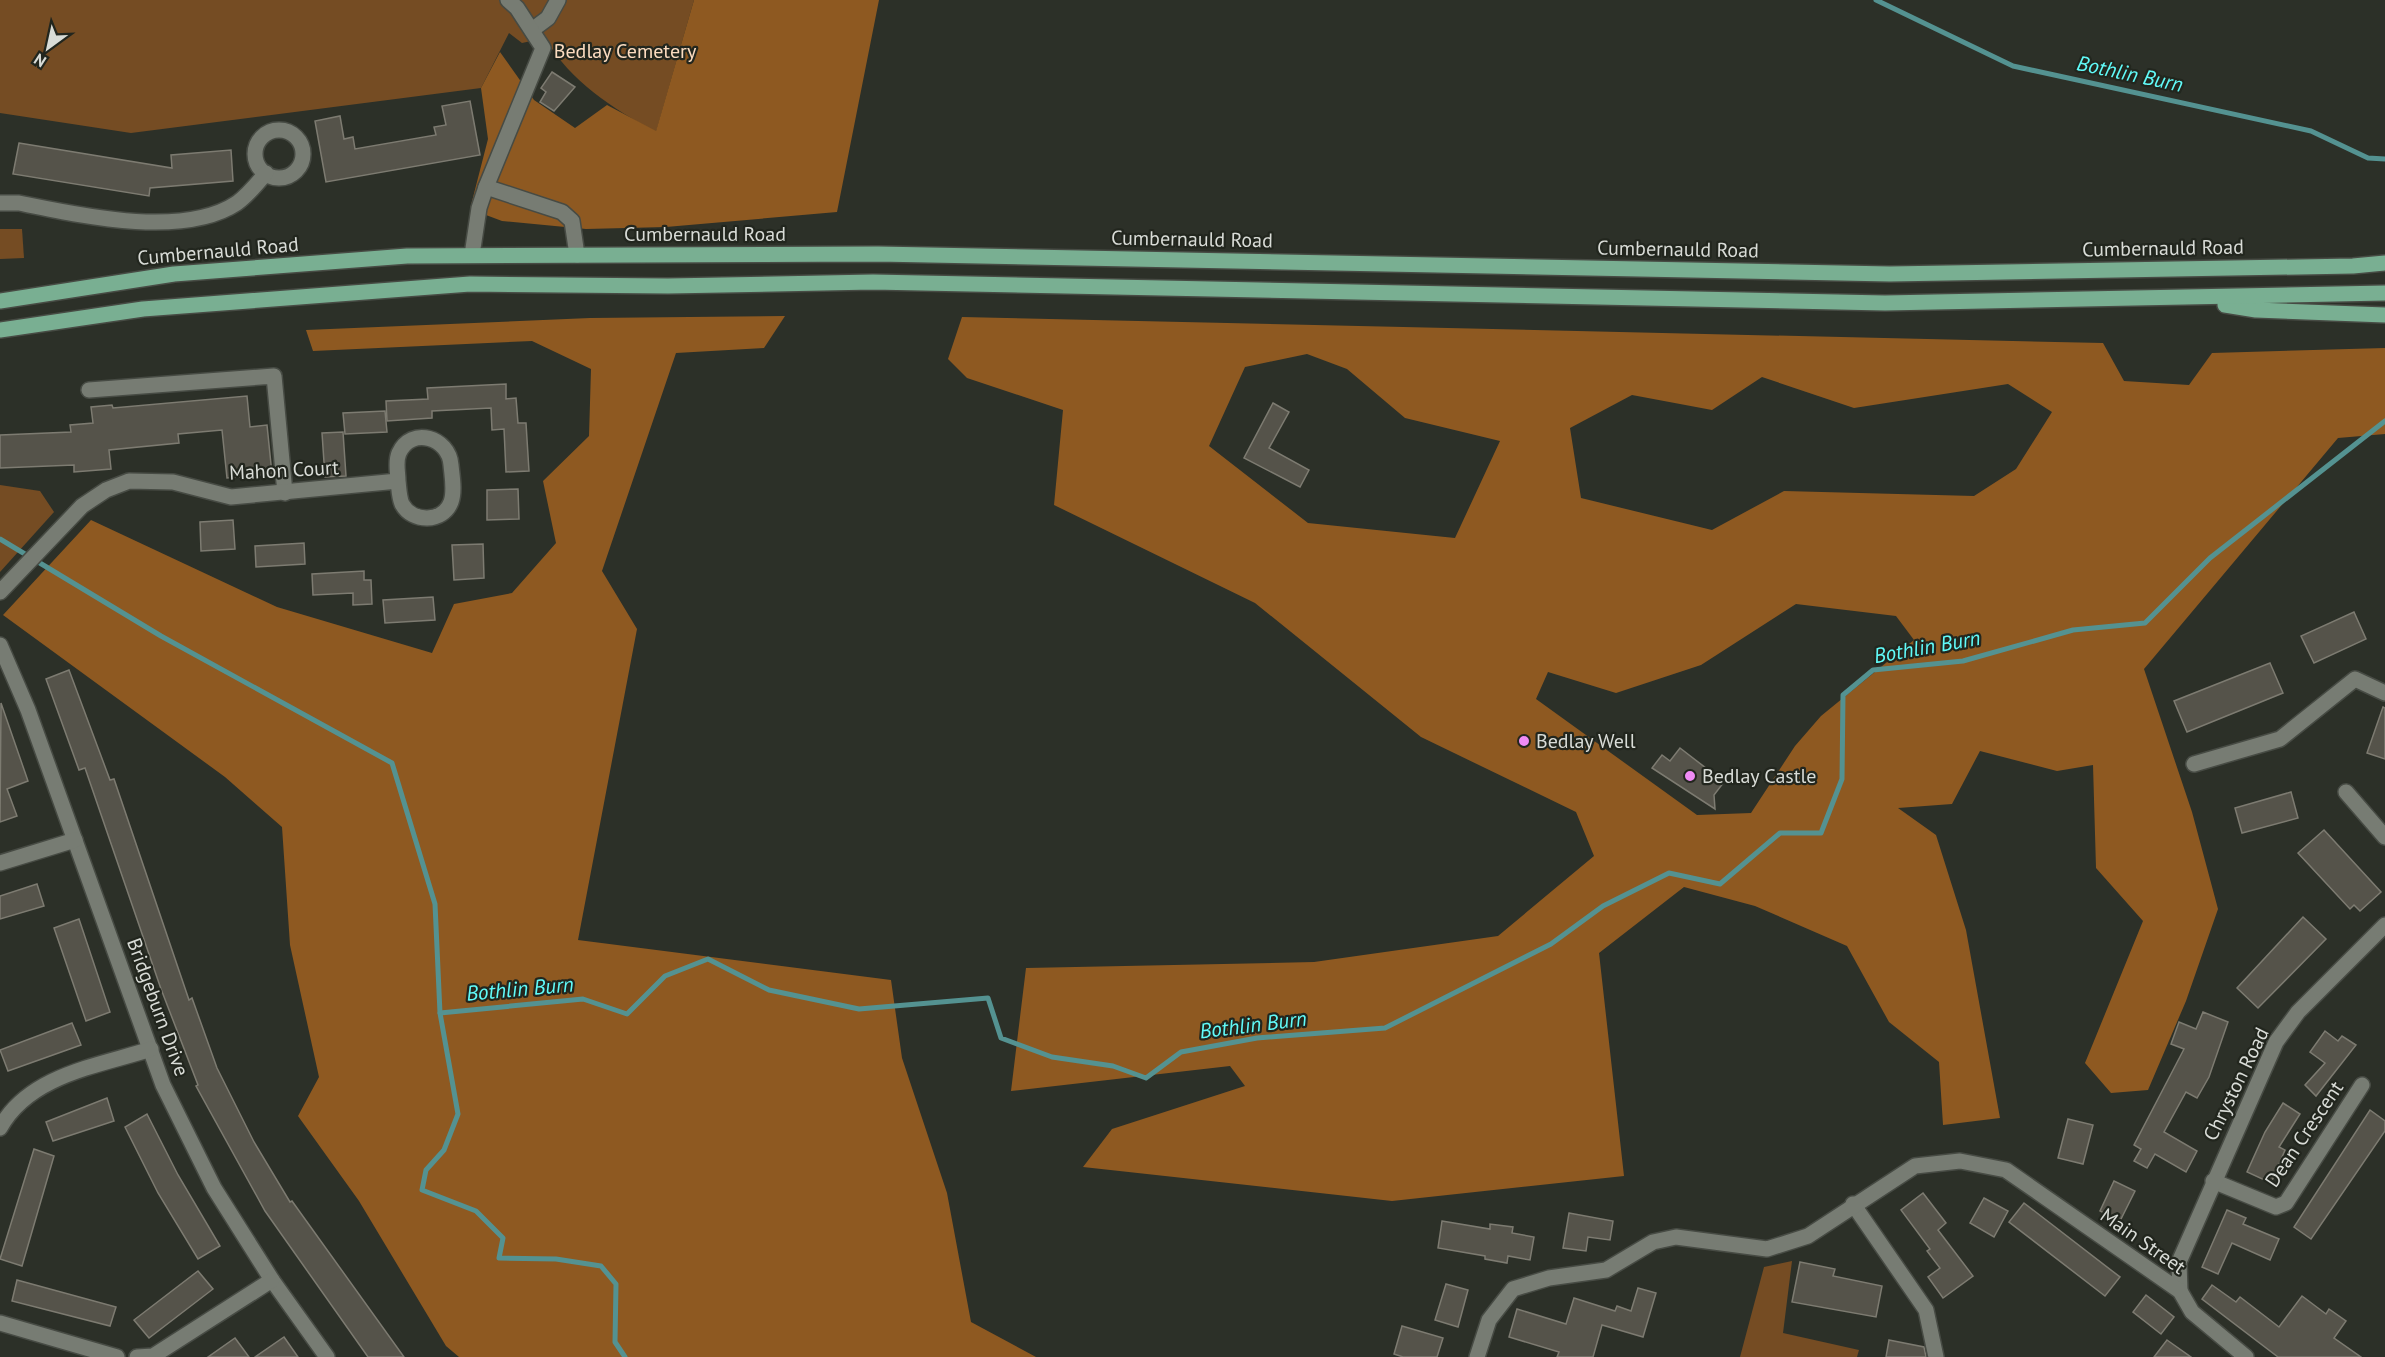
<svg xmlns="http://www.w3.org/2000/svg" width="2385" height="1357" font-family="'PT Sans',sans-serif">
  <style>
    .green { fill: #754c23 }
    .forest { fill: #8e5921; fill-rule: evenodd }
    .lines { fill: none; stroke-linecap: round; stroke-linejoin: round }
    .stream { stroke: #549291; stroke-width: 5 }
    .building { fill: #55534a; stroke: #7d7b71; stroke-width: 1.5 }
    .minor-casing { stroke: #474b44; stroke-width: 18 }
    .major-casing { stroke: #474b44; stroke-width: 18 }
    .minor { stroke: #777c73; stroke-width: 15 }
    .major { stroke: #79af92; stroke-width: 15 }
    .poi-dot { fill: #f08bf5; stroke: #22261e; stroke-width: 2 }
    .labels { text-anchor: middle; stroke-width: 4.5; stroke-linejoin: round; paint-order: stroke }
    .park-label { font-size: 20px; fill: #fcdcc0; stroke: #22261e }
    .street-label { font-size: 20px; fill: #d9dcd7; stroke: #22261e }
    .poi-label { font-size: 20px; fill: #d9dcd7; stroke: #22261e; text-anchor: start }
    .water-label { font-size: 21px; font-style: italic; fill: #61fbf9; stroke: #22261e }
  </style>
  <rect width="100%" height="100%" fill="#2c3028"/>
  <g class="green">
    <path d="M0,0H694L656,132C612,108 571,82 545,38L522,43L509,33L481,88L131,133L0,113Z"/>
    <path d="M0,229H22L24,258L0,259Z"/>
    <path d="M0,485L40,491L54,512L0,572Z"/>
    <path d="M1792,1261L1783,1333L1859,1350L1857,1357H1740L1764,1267Z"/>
  </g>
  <g class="forest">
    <path d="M694,0H879L837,212L666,227L586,229L502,221L470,209L488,139L481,88L500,52L534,100L575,128L607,105L656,131Z"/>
    <path d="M785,316L764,348L676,353L602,571L637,629L578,940L891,980L902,1058L947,1193L971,1322L1036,1357H459L446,1346L359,1201L298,1116L319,1077L290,945L282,827L225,777L3,615L91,520L277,607L432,653L454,604L512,593L556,543L543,481L589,436L591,369L532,341L313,351L306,330L590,318Z"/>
    <path d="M962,317L2103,343L2124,381L2189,385L2212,353L2385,348V434L2338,438L2144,669L2192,812L2218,909L2186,1001L2148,1090L2111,1093L2085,1063L2143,921L2096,868L2093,765L2057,771L1980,751L1952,804L1898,808L1936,835L1966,930L2000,1118L1943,1125L1939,1062L1889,1022L1847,946L1755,906L1684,887L1599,953L1624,1176L1392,1201L1083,1167L1112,1129L1245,1086L1230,1066L1011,1091L1026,968L1314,962L1498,936L1594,856L1576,812L1421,737L1255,603L1054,505L1063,410L967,378L948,359ZM1307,354L1347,369L1405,418L1500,441L1455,538L1308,523L1209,446L1245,367ZM1762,377L1854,408L2008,384L2052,412L2016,469L1974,496L1784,491L1712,530L1581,498L1570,428L1632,395L1712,410ZM1796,604L1896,616L1914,640L1821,716L1795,746L1751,813L1697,815L1536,699L1548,672L1616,693L1701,665Z"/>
  </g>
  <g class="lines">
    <g class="stream">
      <path d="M1876,0L2013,66L2311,131L2368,158L2385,159"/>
      <path d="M0,539L161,636L392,763L435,904L440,1013L458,1114L444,1150L426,1170L422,1190L476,1211L503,1238L499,1258L556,1259L601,1266L616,1284L615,1342L625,1357"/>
      <path d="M440,1013L583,999L627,1014L665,976L708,959L769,990L859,1009L988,998L1001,1038L1052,1057L1113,1066L1146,1078L1181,1052L1257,1038L1385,1028L1551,944L1603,906L1669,873L1720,884L1780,833H1821L1842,779L1843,695L1873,670L1963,661L2073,630L2145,623L2210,558L2385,421"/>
    </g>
  </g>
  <g class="building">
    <path d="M552,72L575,87L554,111L540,102L546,92L541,88Z"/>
    <path d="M470,101L480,155L326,182L315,121L340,116L344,139L353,137L355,149L436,135L434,127L446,125L442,106Z"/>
    <path d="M19,143L172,168L171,155L231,150L233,181L150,188L149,196L13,174Z"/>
    <path d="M506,384V399L516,398L518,423H526L529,471L506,472L504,429L492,430L491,408L432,411V418L387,421L386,401L428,399L427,388Z"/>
    <path d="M247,396L250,427L267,425L272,474L227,478L222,430L178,434L179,443L109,450L111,469L74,472V465L0,468V435L71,432L70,425L93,423L91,407L112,405L113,408Z"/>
    <path d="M1273,403L1289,412L1269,448L1309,470L1300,487L1244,458Z"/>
    <path d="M385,411L387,432L345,434L343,413Z"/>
    <path d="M343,432L346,476L325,477L322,433Z"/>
    <path d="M518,489L519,519L487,520V490Z"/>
    <path d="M233,520L235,549L201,551L200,522Z"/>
    <path d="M304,543L305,564L256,567L255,546Z"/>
    <path d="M483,544L484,578L454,580L452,545Z"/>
    <path d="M364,571V580H371L372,604L353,605V593L313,595L312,574Z"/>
    <path d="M433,597L435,620L385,623L383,600Z"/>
    <path d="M2354,612L2366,639L2314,663L2301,636Z"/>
    <path d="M2270,663L2283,693L2187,732L2174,701Z"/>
    <path d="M69,670L110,780L114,779L189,1000L192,998L217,1068L254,1142L290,1202L292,1201L404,1357H368L265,1211L196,1086L198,1085L161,989L85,768L79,770L46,679Z"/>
    <path d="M1,703L28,781L7,789L17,816L0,822Z"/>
    <path d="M2383,707L2385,708V759L2367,753Z"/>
    <path d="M1680,748L1724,782L1714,795L1715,809L1652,768L1662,755L1670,761Z"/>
    <path d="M2291,792L2298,818L2242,833L2235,808Z"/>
    <path d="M2324,830L2381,892L2360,911L2354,905L2350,909L2298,853Z"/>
    <path d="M37,884L44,906L0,919V896Z"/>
    <path d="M2303,917L2326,939L2258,1008L2237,988Z"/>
    <path d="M79,919L110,1012L86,1021L54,928Z"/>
    <path d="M2203,1012L2228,1022L2209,1077L2197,1098L2186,1092L2164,1132L2197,1151L2186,1172L2155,1154L2147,1168L2134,1161L2141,1149L2134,1145L2184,1049L2171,1044L2179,1022L2196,1029Z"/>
    <path d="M72,1023L81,1045L8,1071L0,1050Z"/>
    <path d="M2325,1031L2338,1041L2342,1036L2356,1045L2316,1096L2305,1085L2325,1063L2310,1052Z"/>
    <path d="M107,1098L114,1121L53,1141L46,1122Z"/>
    <path d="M2283,1103L2300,1114L2279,1147L2285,1150L2271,1183L2247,1172L2265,1132Z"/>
    <path d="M2370,1110L2385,1121V1131L2311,1239L2294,1227Z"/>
    <path d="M147,1114L178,1175L220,1246L198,1259L158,1193L125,1127Z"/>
    <path d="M2068,1119L2093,1125L2083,1164L2058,1158Z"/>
    <path d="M34,1149L54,1156L22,1266L0,1259Z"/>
    <path d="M2114,1181L2135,1191L2120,1221L2100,1211Z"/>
    <path d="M1923,1193L1946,1223L1938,1230L1973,1276L1943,1298L1928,1277L1940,1268L1927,1251L1930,1249L1901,1210Z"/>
    <path d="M1984,1198L2008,1211L1994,1237L1970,1223Z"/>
    <path d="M2024,1203L2120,1277L2105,1296L2009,1222Z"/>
    <path d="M2227,1210L2246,1218L2243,1224L2279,1239L2270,1260L2232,1243L2218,1274L2202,1267Z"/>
    <path d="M1569,1213L1613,1221L1610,1240L1588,1237L1586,1251L1563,1248Z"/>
    <path d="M1442,1221L1490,1229V1224L1513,1227L1512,1233L1534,1237L1530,1260L1508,1256L1507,1263L1485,1259V1256L1438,1248Z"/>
    <path d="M1800,1262L1835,1269L1833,1276L1882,1286L1876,1317L1792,1302Z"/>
    <path d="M198,1271L213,1289L149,1338L134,1320Z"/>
    <path d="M17,1280L116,1307L110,1326L12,1301Z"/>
    <path d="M1446,1284L1468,1290L1458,1327L1435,1320Z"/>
    <path d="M2212,1285L2236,1302L2240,1297L2279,1327L2302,1296L2326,1314L2329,1309L2346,1321L2334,1338L2361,1357H2278L2202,1299Z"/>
    <path d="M1638,1288L1656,1293L1643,1337L1602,1325L1593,1357H1557L1559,1352L1509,1337L1517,1309L1566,1324L1574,1298L1615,1311L1617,1306L1631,1311Z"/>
    <path d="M2146,1295L2174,1317L2161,1334L2133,1312Z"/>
    <path d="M1402,1326L1443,1338L1437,1357H1403L1394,1354Z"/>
    <path d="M284,1337L298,1357H255Z"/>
    <path d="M235,1338L249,1357H208Z"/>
    <path d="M1889,1340L1924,1347L1926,1357H1886Z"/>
    <path d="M2167,1340L2191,1357H2154Z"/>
  </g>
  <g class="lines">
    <defs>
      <g id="minor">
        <path d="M532,30L548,18L558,0"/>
        <circle cx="279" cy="154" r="24"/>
        <path d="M486,187L562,212L572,221L577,255"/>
        <path d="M0,203H19C78,215 183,239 237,203C248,195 257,184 266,173"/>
        <path d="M472,255L479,208L486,187L543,48L517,8L508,0"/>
        <path d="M89,390L274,376L285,493"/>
        <path d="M0,592L82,506L106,490L129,481L173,482L231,497L398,481C398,472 395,462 399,453C411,426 449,437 451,465C452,476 455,491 451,502C443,523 412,523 402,504C399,497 399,489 398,481"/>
        <path d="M0,645L28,710L163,1085L214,1188L272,1280L327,1357"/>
        <path d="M2194,764L2280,739L2355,679L2385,693"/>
        <path d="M2346,792L2385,837"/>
        <path d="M0,863L75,840"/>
        <path d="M0,1128C29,1075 98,1066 151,1049"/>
        <path d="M2213,1181L2276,1207L2286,1203L2362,1085"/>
        <path d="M1853,1204L1926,1310L1936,1357"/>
        <path d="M2180,1291L2179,1262L2276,1042L2298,1012L2385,925"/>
        <path d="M0,1323L117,1357"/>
        <path d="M137,1357L153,1356L272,1280"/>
        <path d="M1477,1357L1489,1320L1513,1289L1549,1278L1606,1270L1653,1242L1676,1237L1767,1249L1808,1236L1915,1166L1960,1161L2006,1170L2180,1291L2192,1312L2246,1357"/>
      </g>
      <g id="major">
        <path d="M0,301L174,274L407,256L878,254L1890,274L2353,266L2385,263"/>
        <path d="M2225,305L2256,310L2385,315"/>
        <path d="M0,330L143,309L470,284L668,286L873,282L1885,303L2385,293"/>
      </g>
    </defs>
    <use href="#minor" class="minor-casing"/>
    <use href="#major" class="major-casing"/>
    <use href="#minor" class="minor"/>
    <use href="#major" class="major"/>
  </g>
  <g class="poi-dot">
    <circle cx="1524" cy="741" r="6"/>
    <circle cx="1690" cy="776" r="6"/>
  </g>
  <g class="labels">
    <g class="park-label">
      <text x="625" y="58">Bedlay Cemetery</text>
    </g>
    <g class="street-label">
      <text x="705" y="241">Cumbernauld Road</text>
      <text transform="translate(1192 239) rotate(1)" y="7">Cumbernauld Road</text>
      <text transform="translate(2163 248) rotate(-1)" y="7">Cumbernauld Road</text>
      <text transform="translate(1678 249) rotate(1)" y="7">Cumbernauld Road</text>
      <text transform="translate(218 251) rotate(-5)" y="7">Cumbernauld Road</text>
      <text transform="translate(284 470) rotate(-3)" y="7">Mahon Court</text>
      <text transform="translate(158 1007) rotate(70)" y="7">Bridgeburn Drive</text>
      <text transform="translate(2236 1084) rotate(-64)" y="7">Chryston Road</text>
      <text transform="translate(2304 1134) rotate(-56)" y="7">Dean Crescent</text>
      <text transform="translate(2143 1241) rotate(35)" y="7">Main Street</text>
    </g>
    <g class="poi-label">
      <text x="1536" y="748">Bedlay Well</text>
      <text x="1702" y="783">Bedlay Castle</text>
    </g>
    <g class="water-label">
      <text transform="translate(2130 74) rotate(12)" y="7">Bothlin Burn</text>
      <text transform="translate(1927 647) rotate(-10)" y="7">Bothlin Burn</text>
      <text transform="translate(520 989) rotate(-5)" y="7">Bothlin Burn</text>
      <text transform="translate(1253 1025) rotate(-7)" y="7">Bothlin Burn</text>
    </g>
  </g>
  <g transform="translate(48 48) rotate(213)" stroke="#22261e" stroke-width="4.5" paint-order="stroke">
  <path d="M0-4.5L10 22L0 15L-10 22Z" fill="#d9dcd7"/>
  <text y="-9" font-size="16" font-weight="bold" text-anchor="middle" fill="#d9dcd7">N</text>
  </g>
</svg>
